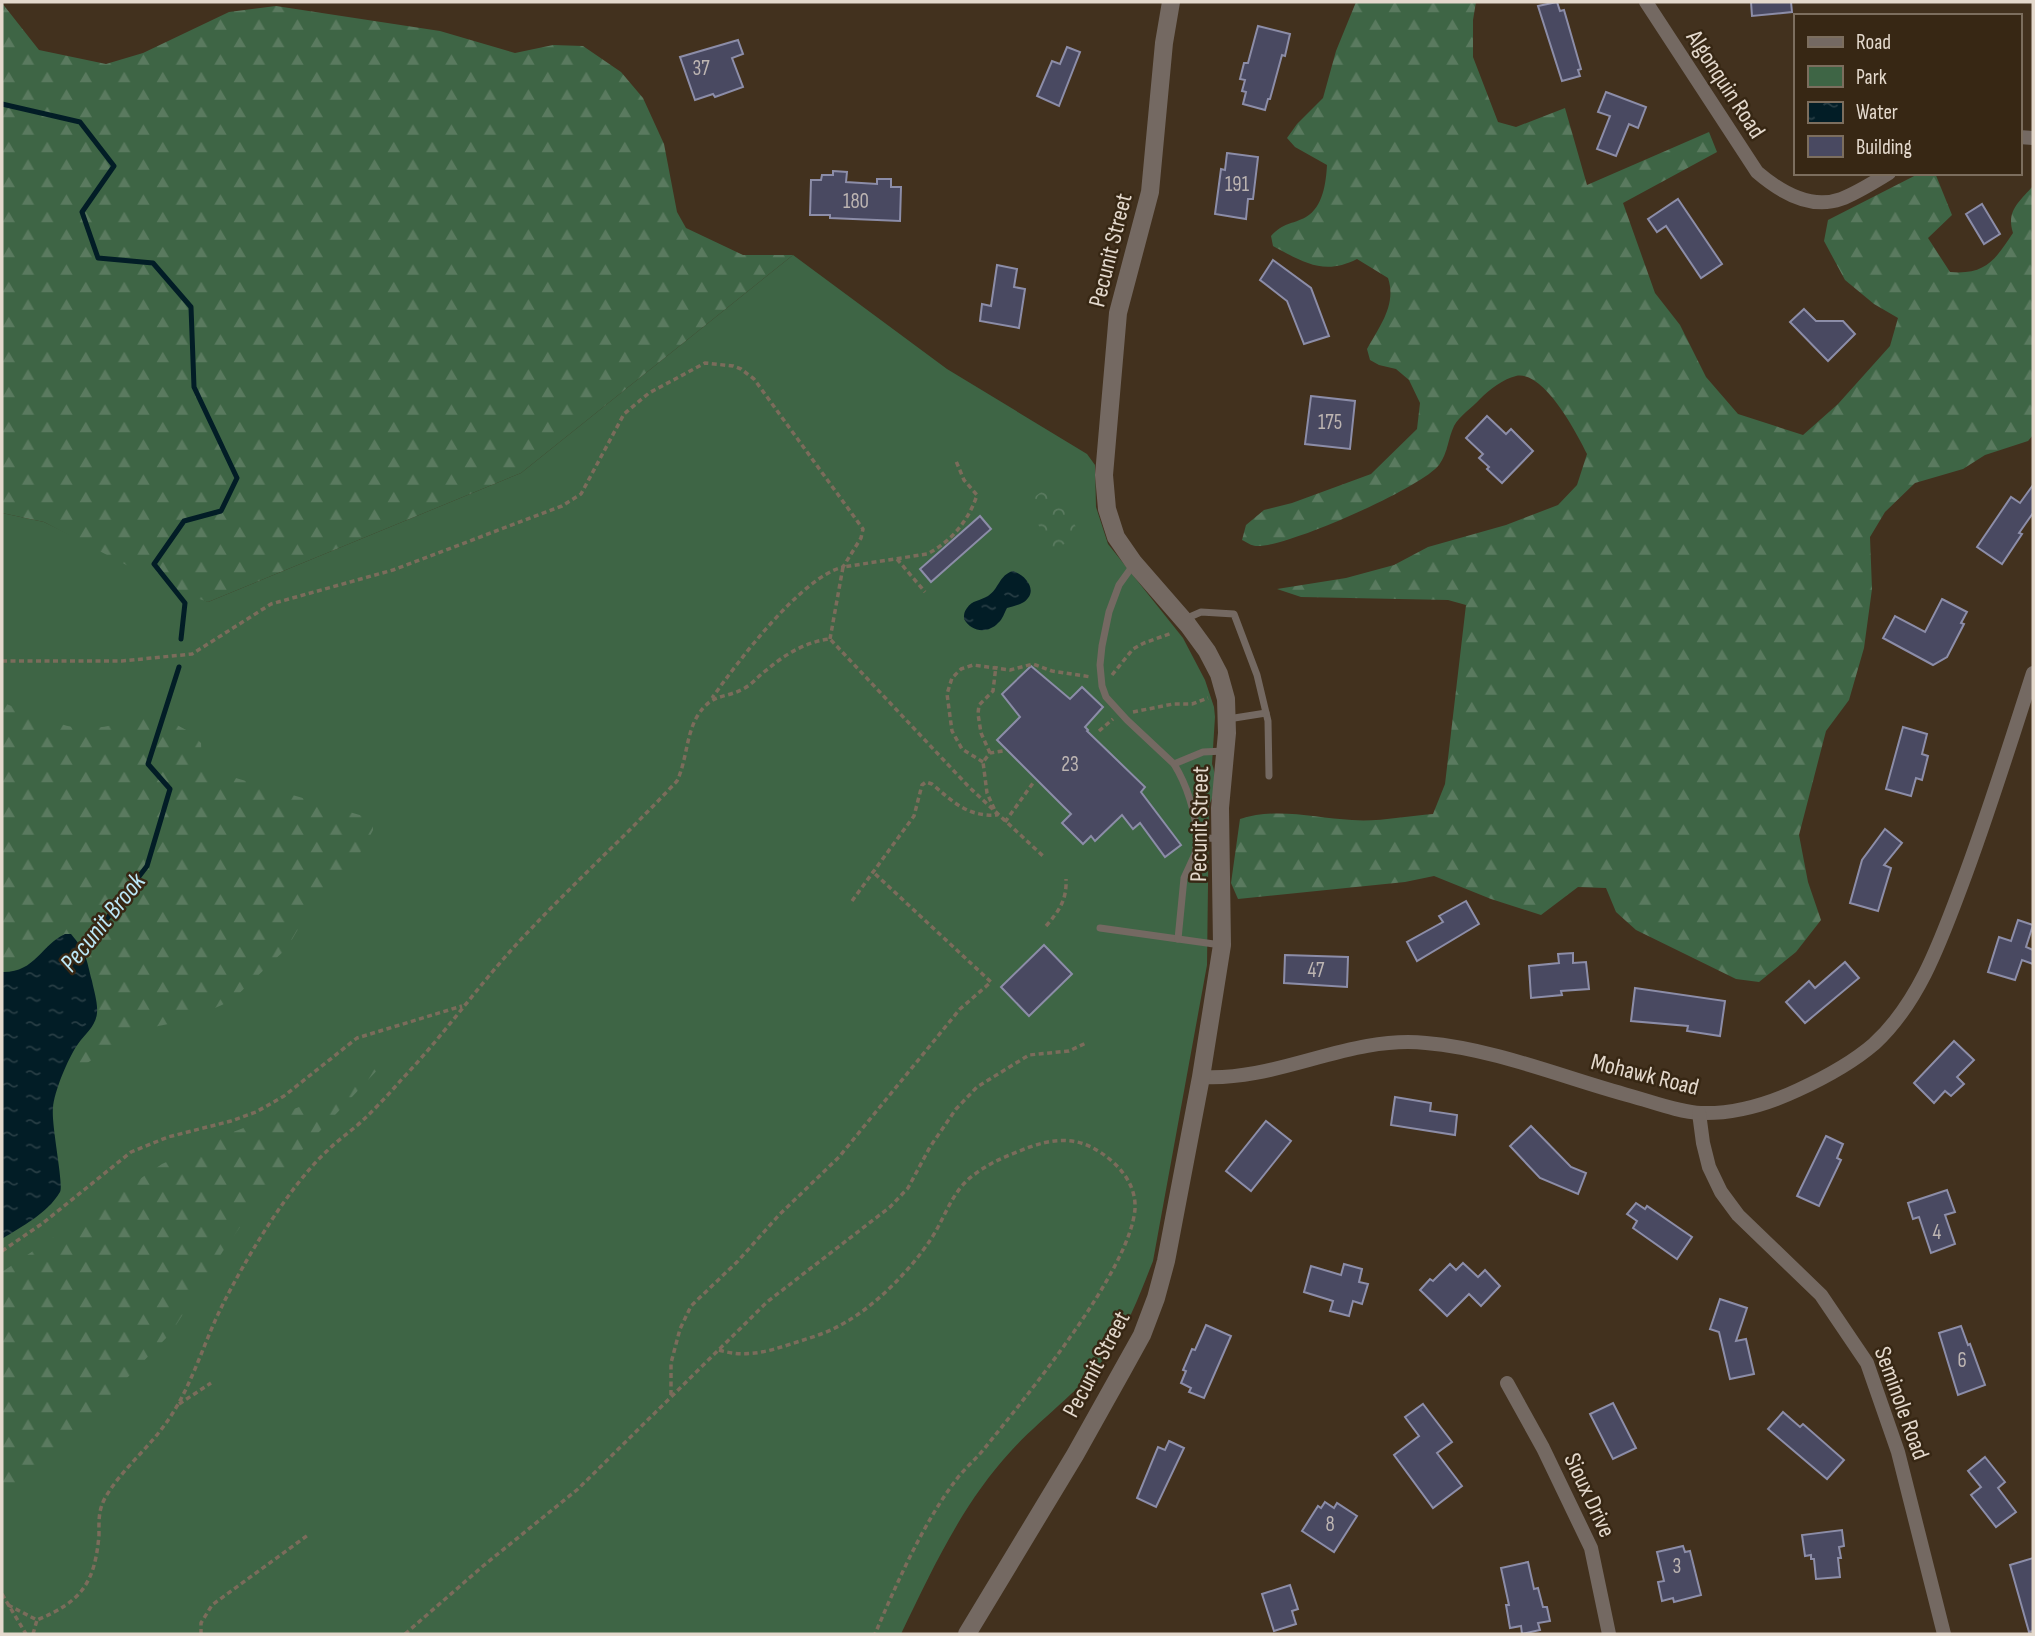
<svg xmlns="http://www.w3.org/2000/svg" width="2035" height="1636" font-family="'Sofia Sans Condensed',sans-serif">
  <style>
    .green { fill: #3e6545 }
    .forest { fill: url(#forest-firs) }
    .park { fill: url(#park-crowns) }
    .water { fill: url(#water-ripples) }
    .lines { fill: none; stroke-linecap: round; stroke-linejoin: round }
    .stream { stroke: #021d26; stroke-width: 5 }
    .building { fill: #494961; stroke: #8c8da8; stroke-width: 2 }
    .path { stroke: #7b6c5b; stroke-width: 3.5; stroke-dasharray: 5 3.5; stroke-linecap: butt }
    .service { stroke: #746962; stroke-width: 7 }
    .minor { stroke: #746962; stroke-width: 14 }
    .tertiary { stroke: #746962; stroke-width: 18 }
    .labels { text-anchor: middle; stroke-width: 5; stroke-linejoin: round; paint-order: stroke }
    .number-label { font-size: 21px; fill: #bdb5b2 }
    .street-label { font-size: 24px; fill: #e4d9cd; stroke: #372714 }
    .water-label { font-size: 26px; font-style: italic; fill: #bce7f7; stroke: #372714 }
  </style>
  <defs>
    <pattern id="forest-firs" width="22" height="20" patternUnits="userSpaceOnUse" patternTransform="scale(1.75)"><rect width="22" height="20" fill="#3e6545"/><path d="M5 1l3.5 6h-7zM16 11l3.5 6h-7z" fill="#5a7a5f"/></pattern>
    <pattern id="park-crowns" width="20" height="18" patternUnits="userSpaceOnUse" patternTransform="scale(1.75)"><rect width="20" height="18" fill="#3e6545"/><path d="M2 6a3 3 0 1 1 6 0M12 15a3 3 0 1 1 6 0" fill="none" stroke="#5a7a5f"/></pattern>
    <pattern id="water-ripples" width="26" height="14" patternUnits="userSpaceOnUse" patternTransform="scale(1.75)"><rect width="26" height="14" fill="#021d26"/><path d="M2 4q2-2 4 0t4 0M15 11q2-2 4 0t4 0" fill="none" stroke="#273d44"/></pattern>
  </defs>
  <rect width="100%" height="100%" fill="#42311e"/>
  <path class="green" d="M793,255L947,369L1087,454L1095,465L1096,507L1108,544L1183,638L1205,680L1214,707L1215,717L1212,764C1217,775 1215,795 1209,805L1207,965L1153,1261C1141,1291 1129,1325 1109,1352C1082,1390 1042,1417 1011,1451C962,1504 932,1570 901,1634H2V513L44,522L208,602L521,473Z"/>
  <g class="forest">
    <path d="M1356,2H1476L1473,20V57L1498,122L1516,127L1565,108L1587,185L1709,132L1717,152L1623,203L1655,293L1680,325L1706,377L1738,414L1803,435L1838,404L1890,346L1898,318L1874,304L1845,280L1824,241L1828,220L1920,173H1935L1952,215L1928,238L1950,272C1986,275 1995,260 2013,233C2006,211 2019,202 2033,186V435L2028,441L1985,455L1963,469L1915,483L1885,512L1870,537L1872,589L1864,648L1849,700L1826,731L1799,835L1808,882L1821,920L1796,952L1759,982L1736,979L1636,930L1616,912L1606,888L1578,887L1541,915L1491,899L1434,876L1405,882L1238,899L1231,883L1240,819C1277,807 1315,818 1352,820C1378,822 1407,816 1433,814L1445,784L1466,605L1448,600L1301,597L1277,589L1346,578L1394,565L1428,547L1506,525L1558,505L1577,485L1587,454C1577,434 1544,370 1516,376C1503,379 1489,390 1480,399C1473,407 1459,416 1454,426C1448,438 1448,453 1439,465C1421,488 1286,548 1256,546C1252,546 1246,542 1242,540L1246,525L1264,510L1292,503L1371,474L1417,429L1420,403L1409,380L1396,369L1379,365L1370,360L1367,349C1379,327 1397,305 1388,278L1357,259C1324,276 1303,262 1273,246L1271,236C1284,222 1291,225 1306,217C1323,207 1326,183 1327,165L1295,147L1287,138L1297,124L1323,98L1336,51Z"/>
    <path d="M2,3L39,50L106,64L143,53L229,12L276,6L440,31L515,53L553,45L583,46L621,72L643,98L664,144L677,212L686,228L743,255H793L521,473L208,602L174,590L44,522L2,513Z"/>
    <path d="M2,702C22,711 59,726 80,728C106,730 131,720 155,713L188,731L201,743L202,768L373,819V830L364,847L349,869L308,912L287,948L231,1001L185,1021L158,1026L118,1043L84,1065H75L72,1058L77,1046L89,1033L97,1013L84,949L71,934C44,941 33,973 2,972Z"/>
    <path d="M379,1061L382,1065L272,1182L223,1251L171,1333L40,1467L2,1510V1272L162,1164L233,1132L323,1098L350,1078Z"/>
  </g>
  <path class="park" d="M1049,486L1056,487L1081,537L1050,550L1028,502Z"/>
  <g class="water">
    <path d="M1013,571C1026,575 1039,591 1024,602C1019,605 1013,606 1007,608C1004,613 1003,619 998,623C988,634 971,632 964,619C964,614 964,612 967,608C972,600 980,601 988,596C999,589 999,575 1013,571Z"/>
    <path d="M65,934H71C87,953 86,958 92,981C94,991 98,1003 97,1013C96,1026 85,1034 78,1044C68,1058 54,1092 53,1108C51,1125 64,1185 60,1192C47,1214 22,1226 2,1239V972C35,973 41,945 65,934Z"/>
  </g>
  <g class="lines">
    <g class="stream">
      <path d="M2,104L80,122L114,166L82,212L98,258L153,263L191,307L194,387L237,478L221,511L184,521L154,564L185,603L181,639"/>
      <path d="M80,954L147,866L170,789L148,764L179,667"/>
    </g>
  </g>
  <g class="building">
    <path d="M1557,2L1560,11L1564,10L1581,69L1578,70L1580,76L1562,81L1538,6Z"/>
    <path d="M1751,2H1791L1792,12L1752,16Z"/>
    <path d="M1258,26L1290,34L1285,56L1282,55L1270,99H1268L1265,110L1243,104L1246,92L1242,91L1245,80L1240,79L1244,63H1248Z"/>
    <path d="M738,40L743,54L732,58L743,87L715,97L713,94L695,100L680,57Z"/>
    <path d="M1067,47L1080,52L1059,106L1037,96L1052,61L1060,64Z"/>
    <path d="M1606,92L1646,107L1638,128L1629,124L1616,156L1597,149L1610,116L1598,112Z"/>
    <path d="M1227,153L1258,157L1253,199H1248L1246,219L1215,214L1221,169L1225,170Z"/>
    <path d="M833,171L847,172L846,182L877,184V179H891V187H901L900,221L830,218V215H810L811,180H821L822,175H833Z"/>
    <path d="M1678,199L1722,264L1701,278L1666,226L1657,232L1648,219Z"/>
    <path d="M1982,204L2000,234L1984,244L1966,214Z"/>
    <path d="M1273,260L1311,288L1329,336L1304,344L1287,301L1260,280Z"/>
    <path d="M997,265L1017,269L1014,287L1025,289L1019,328L980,321L982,304L991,306Z"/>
    <path d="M1804,309L1816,321H1843L1855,334L1828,361L1790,322Z"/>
    <path d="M1311,396L1355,401L1350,449L1305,444Z"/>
    <path d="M1487,416L1506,434L1511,429L1533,451L1502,483L1487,469L1489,467L1479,458L1483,454L1466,438Z"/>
    <path d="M2033,485V513L2019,533L2022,534L2002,564L1977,547L2011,497L2020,503Z"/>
    <path d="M980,516L991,529L931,582L920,569Z"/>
    <path d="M1942,599L1967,612L1961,623L1964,624L1947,657L1933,665L1883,638L1895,616L1925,632Z"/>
    <path d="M1031,666L1070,699L1082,687L1103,707L1085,727L1088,730L1087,731L1145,787L1141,792L1181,845L1165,857L1140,823L1133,829L1122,815L1095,841L1091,836L1083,844L1062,823L1071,814L997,740L1020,717L1002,694Z"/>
    <path d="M1903,727L1927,734L1922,754L1928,756L1922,780L1916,778L1911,796L1886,789Z"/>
    <path d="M1885,829L1902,843L1884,865L1891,868L1878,911L1850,903L1862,860Z"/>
    <path d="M1466,901L1479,924L1417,961L1407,942L1443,922L1439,916Z"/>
    <path d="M2018,920L2033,925L2026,947L2033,950V964L2022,960L2015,980L1988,972L1999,937L2011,941Z"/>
    <path d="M1044,945L1072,974L1029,1016L1001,987Z"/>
    <path d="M1573,953V963L1586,962L1589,989L1561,991L1562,995L1531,998L1529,966L1559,963L1558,954Z"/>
    <path d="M1285,955L1348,957L1347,987L1284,983Z"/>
    <path d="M1845,962L1859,978L1805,1023L1786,1002L1809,981L1815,988Z"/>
    <path d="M1635,988L1725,1001L1720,1036L1687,1031L1688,1026L1631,1021Z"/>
    <path d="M1954,1041L1974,1060L1957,1077L1964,1084L1951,1096L1945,1091L1934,1103L1914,1083Z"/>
    <path d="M1395,1097L1431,1103L1430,1111L1457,1115L1455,1135L1391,1125Z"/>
    <path d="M1266,1121L1291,1141L1251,1191L1226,1171Z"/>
    <path d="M1531,1126L1571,1167L1586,1173L1578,1194L1540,1178L1510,1146Z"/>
    <path d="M1826,1136L1843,1144L1837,1158L1841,1160L1819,1206L1797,1196Z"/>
    <path d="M1947,1190L1955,1212L1945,1215L1955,1244L1931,1253L1919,1217L1913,1219L1908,1203Z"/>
    <path d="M1636,1203L1645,1209L1647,1206L1692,1237L1677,1259L1633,1228L1637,1221L1627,1214Z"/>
    <path d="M1463,1263L1478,1277L1485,1270L1500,1286L1481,1306L1469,1294L1447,1316L1420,1290L1430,1279L1433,1281L1450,1264L1456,1270Z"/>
    <path d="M1344,1264L1362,1269L1359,1282L1368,1284L1362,1304L1353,1301L1349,1316L1330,1311L1333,1301L1304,1292L1311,1266L1341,1275Z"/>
    <path d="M1720,1299L1747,1308L1736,1341L1746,1339L1754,1374L1730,1379L1719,1332L1710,1329Z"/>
    <path d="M1206,1325L1231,1336L1204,1398L1189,1392L1191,1388L1181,1383L1186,1371L1183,1370L1192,1349L1195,1350Z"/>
    <path d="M1961,1326L1968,1345L1970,1344L1985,1385L1958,1395L1939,1333Z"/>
    <path d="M1613,1403L1636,1448L1613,1459L1590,1414Z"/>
    <path d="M1423,1404L1452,1442L1437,1453L1462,1486L1433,1508L1394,1455L1419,1436L1405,1417Z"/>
    <path d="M1783,1412L1800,1427L1803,1424L1844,1460L1827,1479L1768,1429Z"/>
    <path d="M1169,1441L1184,1448L1156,1507L1137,1498L1158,1447L1165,1450Z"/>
    <path d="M1985,1457L2005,1482L1998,1488L2016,1512L1996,1527L1971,1495L1981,1487L1968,1471Z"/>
    <path d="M1325,1502L1334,1508L1337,1503L1357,1516L1334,1552L1302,1531L1318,1506L1321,1508Z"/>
    <path d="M1842,1530L1844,1546L1839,1547L1841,1558H1838L1840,1577L1816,1579L1814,1559H1811V1555L1805,1556L1802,1535Z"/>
    <path d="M1683,1546L1685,1552L1690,1551L1701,1595L1674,1602L1673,1598L1662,1601L1658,1582L1664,1581L1657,1552Z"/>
    <path d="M2033,1558V1631L2029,1632L2010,1565Z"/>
    <path d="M1528,1562L1534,1589L1538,1588L1543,1607H1547L1550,1621L1538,1623L1540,1630L1522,1634L1521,1626L1510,1628L1506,1605H1509L1501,1568Z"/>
    <path d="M1290,1585L1298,1609L1292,1611L1296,1624L1274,1631L1262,1594Z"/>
  </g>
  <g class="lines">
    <g class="path">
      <path d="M897,559L925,592"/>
      <path d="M830,639L843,567L927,554C951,542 969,520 977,495L964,480L956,461"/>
      <path d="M2,661H122L192,654L271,604L393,570L562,506L581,494L624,414L649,393L705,363L733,366L741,369L754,379L863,529L861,538L843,567C801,577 737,663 712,698"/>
      <path d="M1112,675L1133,649L1144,643L1172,633"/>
      <path d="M1133,712L1173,704H1192L1208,698"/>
      <path d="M1099,731L1113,719"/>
      <path d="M990,753L981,733L978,714L979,705L993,691L996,666"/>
      <path d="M983,762L962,749L952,731L947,694L952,678L961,669L973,665L1010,670L1033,664L1052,671L1091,677"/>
      <path d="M1005,822L1033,783"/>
      <path d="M852,901L914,816L922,785L926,782L932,784C953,802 968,817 997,815L987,793L983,762L990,753L1003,751"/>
      <path d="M1046,926C1059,911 1067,900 1066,879"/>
      <path d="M2,1251L43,1223L131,1152L168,1137L231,1121L256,1112L284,1096L357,1038L462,1006"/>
      <path d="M719,1350C745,1358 766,1352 791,1344C806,1339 821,1335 835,1328C872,1310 909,1272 931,1239C946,1216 952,1190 975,1174C988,1164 1002,1158 1017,1152C1055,1136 1082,1134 1114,1163C1127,1175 1136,1191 1135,1209C1130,1271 1025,1398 984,1449C975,1460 964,1469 956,1480C923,1523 896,1585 875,1634"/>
      <path d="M671,1395V1363L680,1329L691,1306L738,1261L779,1215L839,1157L960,1009L991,982L872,871"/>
      <path d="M179,1404L211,1383"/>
      <path d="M2,1594L26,1634"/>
      <path d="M8,1605L37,1620C81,1602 95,1583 99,1535C99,1522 98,1511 105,1498C121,1470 148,1449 166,1423C191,1389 203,1344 222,1306C246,1258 289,1186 328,1150C338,1140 350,1132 361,1122C375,1109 389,1094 402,1079C442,1037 475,990 514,947C566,890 624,838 677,781C687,760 686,734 698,715C712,693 724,699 743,689C753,684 759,675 768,669C785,654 808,641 830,639L969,787L1043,856"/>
      <path d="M33,1634L37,1620"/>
      <path d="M201,1634V1623L212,1605L308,1535"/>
      <path d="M405,1634L483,1566L578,1489L767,1302L890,1207L908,1188L930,1147L956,1109L977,1087L1029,1055L1069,1051L1086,1043"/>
    </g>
    <g class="service">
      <path d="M1134,564L1119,585L1109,612L1102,646L1100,665L1102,686L1106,697L1127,720L1174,764L1203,752L1224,751"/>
      <path d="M1185,619L1201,612L1234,614L1257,675L1268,721L1269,776"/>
      <path d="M1228,719L1266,713"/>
      <path d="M1174,764C1188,787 1194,810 1198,837L1219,839"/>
      <path d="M1100,928L1221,945"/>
      <path d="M1178,939L1184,878L1195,854L1198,837"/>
    </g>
    <g class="minor">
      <path d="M1646,2L1757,172C1779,191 1810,210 1841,199C1857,193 1874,182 1889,173"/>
      <path d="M2019,137L2033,138"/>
      <path d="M1201,1077C1277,1082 1349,1035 1426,1043C1496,1049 1564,1078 1631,1096C1653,1102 1678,1112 1701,1113C1734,1114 1768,1104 1798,1090C1824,1078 1852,1063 1874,1044C1919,1003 1941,940 1962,884C1988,815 2010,744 2033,673"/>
      <path d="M1699,1113L1703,1143L1709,1167L1721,1192L1738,1215L1821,1295L1867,1363L1898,1452L1944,1634"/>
      <path d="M1507,1383L1543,1448L1591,1548L1609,1634"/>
    </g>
    <path class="tertiary" d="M967,1634L1075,1455L1122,1371L1142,1335L1156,1298L1166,1261L1201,1077L1222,945L1220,808L1227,733L1226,699L1219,674L1207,651L1188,625L1134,563L1116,537L1107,509L1104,475L1118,313L1150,192L1164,43L1171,2"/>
  </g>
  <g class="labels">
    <g class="number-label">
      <text x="701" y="75">37</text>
      <text x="1237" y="191">191</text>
      <text x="856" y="208">180</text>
      <text x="1330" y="429">175</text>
      <text x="1070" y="771">23</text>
      <text x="1316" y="977">47</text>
      <text x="1937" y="1239">4</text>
      <text x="1962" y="1367">6</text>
      <text x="1330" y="1531">8</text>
      <text x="1677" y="1573">3</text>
    </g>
    <g class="street-label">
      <text transform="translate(1726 84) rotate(57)" y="8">Algonquin Road</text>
      <text transform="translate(1110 250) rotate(-76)" y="8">Pecunit Street</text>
      <text transform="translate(1199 824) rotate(-89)" y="8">Pecunit Street</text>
      <text transform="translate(1645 1074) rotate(14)" y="8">Mohawk Road</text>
      <text transform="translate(1096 1364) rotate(-62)" y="8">Pecunit Street</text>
      <text transform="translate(1902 1403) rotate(70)" y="8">Seminole Road</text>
      <text transform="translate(1590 1495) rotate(65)" y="8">Sioux Drive</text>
    </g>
    <g class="water-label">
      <text transform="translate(102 922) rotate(-51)" y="9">Pecunit Brook</text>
    </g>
  </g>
  <rect width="2035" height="1636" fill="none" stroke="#e4d9cd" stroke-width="7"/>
  <rect x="1794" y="14" width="228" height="161" fill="#372714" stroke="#7c6e5e" stroke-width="2"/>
  <rect x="1808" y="37" width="35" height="10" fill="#746962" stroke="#7c6e5e" stroke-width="2"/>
  <text x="1856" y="49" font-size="21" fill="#e4d9cd">Road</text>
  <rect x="1808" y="66" width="35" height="21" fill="#3e6545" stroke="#7c6e5e" stroke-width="2"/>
  <text x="1856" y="84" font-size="21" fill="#e4d9cd">Park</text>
  <rect x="1808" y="102" width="35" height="21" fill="url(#water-ripples)" stroke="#7c6e5e" stroke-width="2"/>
  <text x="1856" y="119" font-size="21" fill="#e4d9cd">Water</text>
  <rect x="1808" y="136" width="35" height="21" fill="#494961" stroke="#7c6e5e" stroke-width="2"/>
  <text x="1856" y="154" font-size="21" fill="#e4d9cd">Building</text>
</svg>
